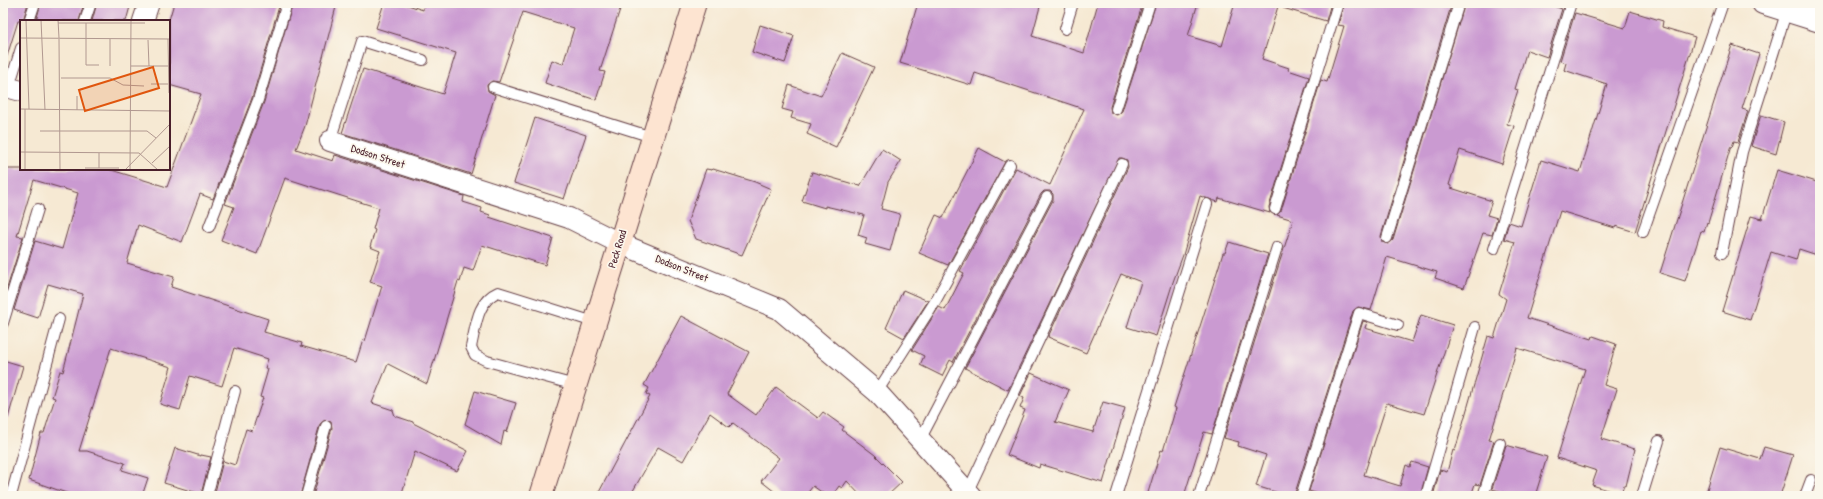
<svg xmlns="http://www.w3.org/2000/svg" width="1823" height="499" font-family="'Patrick Hand',sans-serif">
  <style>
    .building { fill: #ca9ad1 }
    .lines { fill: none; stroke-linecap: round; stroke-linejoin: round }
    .service-casing { stroke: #643d44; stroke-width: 12 }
    .minor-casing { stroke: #643d44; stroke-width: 22 }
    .tertiary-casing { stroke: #643d44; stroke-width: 24 }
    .secondary-casing { stroke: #643d44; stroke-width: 24 }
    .service { stroke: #fff; stroke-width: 10 }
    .minor { stroke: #fff; stroke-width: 20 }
    .tertiary { stroke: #fff; stroke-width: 22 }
    .secondary { stroke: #fde4d1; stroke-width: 22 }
    .labels { text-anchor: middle; stroke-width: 3.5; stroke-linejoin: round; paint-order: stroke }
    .street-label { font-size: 11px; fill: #4a1f2b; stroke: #fbf7ec }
    .inset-road { fill: none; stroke: #b19890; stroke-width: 1 }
    .view { fill: #e0560e; fill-opacity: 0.15; stroke: #e0560e; stroke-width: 2 }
    .inset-edge { fill: none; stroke: #4a1f2b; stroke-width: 2 }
  </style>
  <rect width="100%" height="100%" fill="#fbf7ec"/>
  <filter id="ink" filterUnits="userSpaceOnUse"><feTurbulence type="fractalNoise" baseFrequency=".025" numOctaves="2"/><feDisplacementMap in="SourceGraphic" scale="8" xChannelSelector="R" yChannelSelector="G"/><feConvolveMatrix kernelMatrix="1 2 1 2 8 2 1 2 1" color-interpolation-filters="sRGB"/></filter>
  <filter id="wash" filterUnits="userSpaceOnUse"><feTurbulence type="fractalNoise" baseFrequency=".012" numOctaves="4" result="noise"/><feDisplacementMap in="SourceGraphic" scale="16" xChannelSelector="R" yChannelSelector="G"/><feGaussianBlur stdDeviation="0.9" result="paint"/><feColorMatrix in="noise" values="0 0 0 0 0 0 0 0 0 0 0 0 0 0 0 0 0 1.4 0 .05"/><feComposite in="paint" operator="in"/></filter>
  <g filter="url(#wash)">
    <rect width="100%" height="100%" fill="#f6e9d3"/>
    <g id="blocks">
      <g class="building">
        <path d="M3,3H28L23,21H18L7,56H3Z"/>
        <path d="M41,3H84L79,21H36Z"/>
        <path d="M97,3H131L126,21H92Z"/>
        <path d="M174,3H280L252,98L213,199L200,194L182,242L138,225L127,263L174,277L171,287L268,319L264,332L302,343L301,346L356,362L363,340L365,341L382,286L370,282L380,251L370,247L375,230L373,229L379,208L285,178L257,254L221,240L234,207L225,204L264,102L293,3H337L305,126L296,149L333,161L335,155L464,196L463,202L482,208L481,212L490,215L489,217L553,238L545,265L482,245L473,271L464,268L460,282L458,281L427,384L388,364L372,403L393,410L395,416L413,422V423L468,451L457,471L415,451L401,496H313L332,428L331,422L325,420L320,424L300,496H214L223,461L235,465L246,429L252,431L263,398L260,397L267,373L268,369L265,368L268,359L234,348L222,386L190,376L180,410L160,404L171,367L111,348L79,451H87L125,463L122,470L148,478L142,496H75L29,480L41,433H44L55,398L52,397L60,371L63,372L83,294L48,284L38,318L14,310L35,241L62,249L78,193L34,180L17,236L23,237L3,301V182L7,169H108L167,187L201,94L169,85V20Z"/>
        <path d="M384,3H402L423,10L424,3H622L600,71L605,72L596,100L545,83L552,60L563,64L574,28L523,12L499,82L492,81L487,85L488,91L495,95L471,174L342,133L363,69L443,94L456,53L376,28Z"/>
        <path d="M918,3H1041L1032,36L1084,53L1098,3H1143L1110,107L1111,113L1117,115L1122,111L1156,3H1198L1188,36L1222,46L1235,3H1279L1262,59L1289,68L1288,70L1309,77L1269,207L1270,213L1219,198L1218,202L1200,196L1183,255L1173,282L1156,336L1127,327L1141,282L1121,274L1086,353L1048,337L1128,167L1127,160L1122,158H1119L1008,390L965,368L1053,200V194L1050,191H1044L1041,194L953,362L950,360L942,376L920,365L924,356L912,350L939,307L945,310L964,273L960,271L1016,168L1050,185L1084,109L975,73L971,85L900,63Z"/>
        <path d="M1284,3H1331L1326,21L1283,8Z"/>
        <path d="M1344,3H1452L1381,236L1382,242L1388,244L1393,240L1465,3H1545L1562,9L1547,57L1527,50L1515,89L1518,90L1507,124L1514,126L1502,164L1460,150L1449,185L1451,186V188L1492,201L1487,215L1497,218L1492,235L1483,233L1464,288L1435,278L1437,272L1387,257L1371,310L1358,307L1353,311L1294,496H1288L1256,486L1266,455L1238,446L1239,442L1224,438L1293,220L1277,215L1281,211L1321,80L1327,82L1344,26L1338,25Z"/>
        <path d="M1630,11L1663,21L1662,27L1695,37L1635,232L1616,226L1615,228L1560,211L1527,318L1592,339L1593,336L1616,344L1604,385L1617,389L1601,439L1635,449L1626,486L1624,485L1621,494L1592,485L1597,471L1557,458L1585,369L1517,348L1489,440L1494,441L1480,485L1475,484L1471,496H1433L1440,470L1447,472L1453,450L1455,451L1488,336L1494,338L1506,299L1499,294L1515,242L1504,239L1509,222L1521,226L1541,160L1580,172L1607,84L1564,70L1566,63L1560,61L1575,13L1625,28Z"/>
        <path d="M760,25L794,36L785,63L752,52Z"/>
        <path d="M1732,45L1759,54L1742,109L1748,111L1738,142L1734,141L1732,147L1731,146L1708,223L1707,222L1704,232L1701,231L1685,281L1660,273Z"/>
        <path d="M842,53L874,67L836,147L807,134L811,124L791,118L793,112L782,109L789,85L821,96Z"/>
        <path d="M1761,115L1784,122L1776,154L1751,146Z"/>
        <path d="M535,118L586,135L564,199L514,183Z"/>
        <path d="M979,148L1005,162L948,265L919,253L936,215L943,218Z"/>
        <path d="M882,149L901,161L888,182L881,209L900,214L890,251L865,244L867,238L858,235L864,215L825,206V208L802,201L812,172L860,186Z"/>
        <path d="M706,169L712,170L713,169L755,182L771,189L742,255L696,239L688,221Z"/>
        <path d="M1777,170L1820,183V256L1799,249L1796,260L1771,252L1750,320L1722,311L1751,216L1762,219Z"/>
        <path d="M1229,242L1268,254L1212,434L1204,432L1184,496H1147L1161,450L1163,451L1176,408L1174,407L1204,314L1223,253H1225Z"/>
        <path d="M903,290L928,301L904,338L886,328Z"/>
        <path d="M1421,315L1453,325L1424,414L1387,403L1364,475L1400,486L1406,465L1410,467L1412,462L1428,467L1420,496H1325L1309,491L1363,321L1367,322L1365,328L1412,342Z"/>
        <path d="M681,316L749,352L727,394L756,415L776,387L818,418L823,412L844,427L842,430L875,455L902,482L887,496H861L847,481L842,488L839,486L832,496H827L813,486L805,496H780L761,481L779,458L733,423L729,427L710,413L683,461L658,447L630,496H597L650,396L646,394L649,388L644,385Z"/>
        <path d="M3,360L23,366L8,418L3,417Z"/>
        <path d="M1031,373L1069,390L1055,422L1093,432L1103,402L1125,408L1103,483L1040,464L1039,468L1007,455L1025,410L1020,408L1024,398L1020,396Z"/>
        <path d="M475,391L516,403L507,432L504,431L501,445L465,424Z"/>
        <path d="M1506,445L1547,457L1535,496H1517L1492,489Z"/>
        <path d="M1720,447L1760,459L1764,447L1793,455L1780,496H1705Z"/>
        <path d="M175,448L201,456V455L211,457L201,494L164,483Z"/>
      </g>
    </g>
  </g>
  <g filter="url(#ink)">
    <use href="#blocks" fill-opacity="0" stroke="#643d44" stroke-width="1"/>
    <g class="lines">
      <defs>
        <g id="service">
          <path d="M29,21L35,3"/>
          <path d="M85,21L91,3"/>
          <path d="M1065,29L1073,3"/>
          <path d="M9,87L21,48"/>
          <path d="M493,87L652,137"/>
          <path d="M1116,109L1150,3"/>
          <path d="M330,141L362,41L423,60"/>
          <path d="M1275,209L1338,3"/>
          <path d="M209,227L258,100L287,3"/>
          <path d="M1643,232L1723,3"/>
          <path d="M1387,238L1459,3"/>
          <path d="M1494,249L1571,3"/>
          <path d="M1722,253L1742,152L1787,10"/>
          <path d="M3,323L38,209"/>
          <path d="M575,385L487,361L475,355L471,347C476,326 477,301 498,292L594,322"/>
          <path d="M877,392L936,300L1010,165"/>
          <path d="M920,440L1047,197"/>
          <path d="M967,493L1122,164"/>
          <path d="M11,496L59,319"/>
          <path d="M207,496L235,391"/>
          <path d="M306,496L326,426"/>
          <path d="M1116,496L1207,204"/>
          <path d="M1199,496L1277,247"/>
          <path d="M1301,496L1359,313L1398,325"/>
          <path d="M1426,496L1475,327"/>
          <path d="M1483,496L1500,443"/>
          <path d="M1642,496L1659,441"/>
          <path d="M1805,496L1811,480"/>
        </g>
        <g id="minor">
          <path d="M143,21L149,3"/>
          <path d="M3,86L21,91"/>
          <path d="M330,141L569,218L619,243L779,309L877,392L971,496"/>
        </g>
        <path id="tertiary" d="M1763,3L1820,21"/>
        <path id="secondary" d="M541,496L695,3"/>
      </defs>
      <use href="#service" class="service-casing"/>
      <use href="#minor" class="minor-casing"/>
      <use href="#tertiary" class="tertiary-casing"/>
      <use href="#secondary" class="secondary-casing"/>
      <use href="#service" class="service"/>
      <use href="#minor" class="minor"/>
      <use href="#tertiary" class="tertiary"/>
      <use href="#secondary" class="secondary"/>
    </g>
  </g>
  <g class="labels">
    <g class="street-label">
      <text transform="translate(378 156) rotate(18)" y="4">Dodson Street</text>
      <text transform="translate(617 249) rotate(-73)" y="4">Peck Road</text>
      <text transform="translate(682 268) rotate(22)" y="4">Dodson Street</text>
    </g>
  </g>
  <g transform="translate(20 20)">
    <rect width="150" height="150" fill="#f6e9d3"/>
    <path class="inset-road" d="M6,0L9,89M21,0L25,90M38,0L39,18M38,3H125M66,3V45H79M0,18L150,19M39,19L40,150M90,19V46M148,19L149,73M128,20L129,46M111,46H150M41,58H90L103,65L124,66M131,64H148M0,89L150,91M57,90V76M20,111H127L136,118M0,132L119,133L138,150M132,143L150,126M65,148H99M79,148V133M5,150V89M105,150L150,104M110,150L111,0"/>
    <path class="view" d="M133,47L139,68L65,91L59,70Z"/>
    <rect width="150" height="150" class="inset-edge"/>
  </g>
  <rect width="1823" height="499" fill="none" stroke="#fbf7ec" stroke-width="16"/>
</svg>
